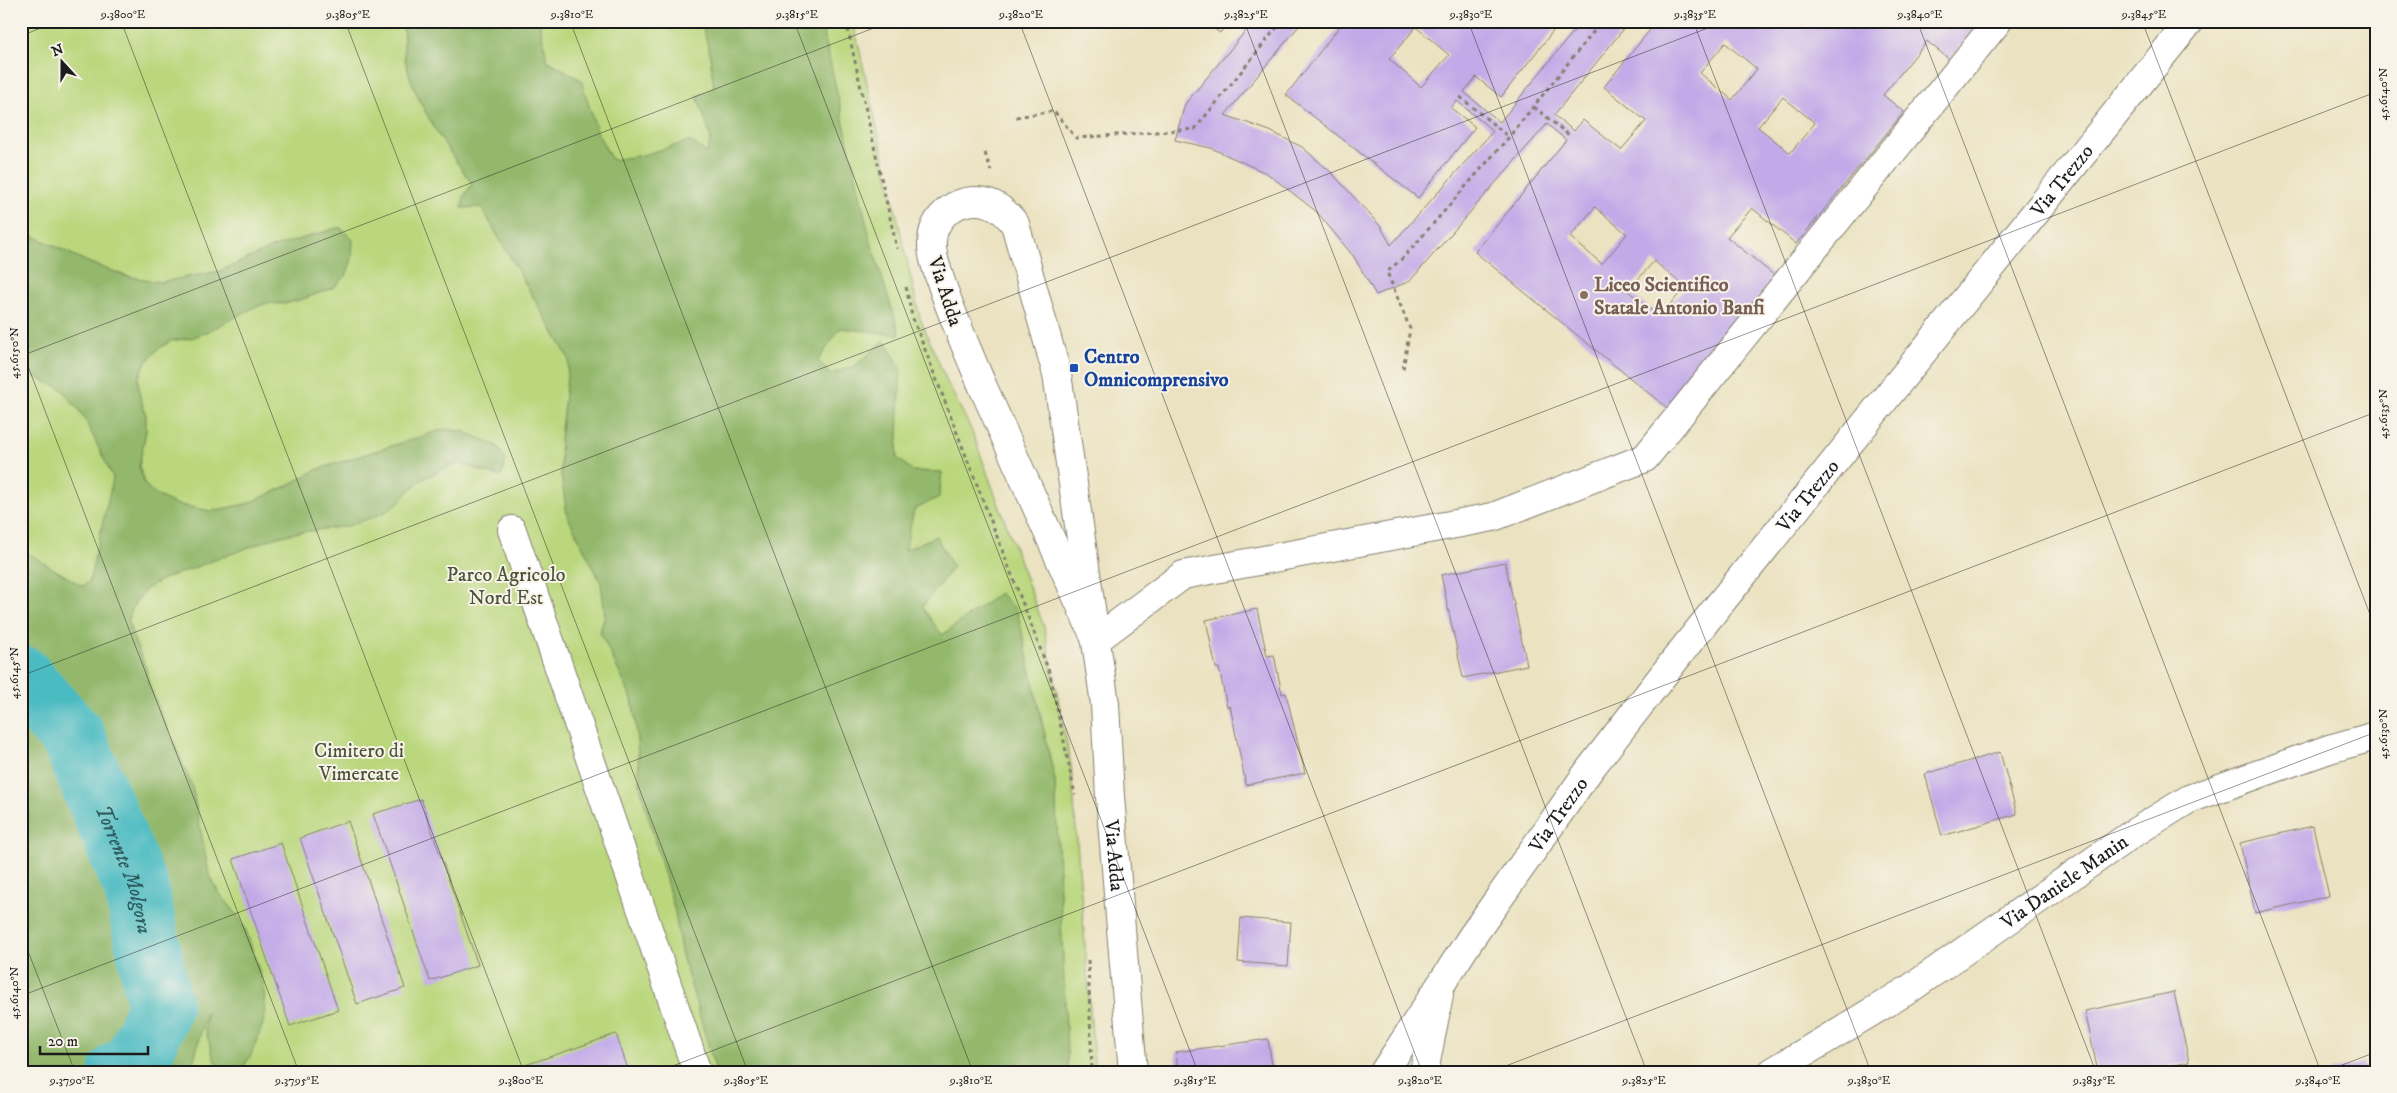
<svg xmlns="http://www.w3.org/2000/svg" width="2397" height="1093" font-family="'IM FELL DW Pica',serif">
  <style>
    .green { fill: #bad77d; stroke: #6b7a4c }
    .forest { fill: #93b86c; stroke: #586a44 }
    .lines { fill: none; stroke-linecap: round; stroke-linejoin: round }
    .river { stroke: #4cbbc2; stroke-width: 65 }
    .building { fill: #c2aae8; fill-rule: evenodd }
    .minor-casing { stroke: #837f6e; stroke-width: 30 }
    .path { stroke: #837f6e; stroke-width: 3; stroke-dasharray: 4 4; stroke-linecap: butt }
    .minor { stroke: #fff; stroke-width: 28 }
    .ticks { fill: none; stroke: #1c1c1c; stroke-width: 1; stroke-opacity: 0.45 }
    .education-dot { fill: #8d6e63; stroke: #f7f3e8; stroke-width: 2 }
    .transit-dot { fill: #1a4fb4; stroke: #f7f3e8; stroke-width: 2 }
    .labels { text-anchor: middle; stroke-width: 4; stroke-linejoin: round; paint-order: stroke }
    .street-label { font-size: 20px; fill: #1c1c1c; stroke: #f7f3e8 }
    .education-label { font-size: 20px; font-weight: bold; fill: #785e54; stroke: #f7f3e8; text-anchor: start }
    .transit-label { font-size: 20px; font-weight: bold; fill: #164399; stroke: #f7f3e8; text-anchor: start }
    .park-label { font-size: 20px; fill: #4b5439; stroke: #f7f3e8 }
    .water-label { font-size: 21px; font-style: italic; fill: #2f5c5e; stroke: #f7f3e8 }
    .neatline { fill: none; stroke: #1c1c1c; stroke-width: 2 }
    .ticks-label { font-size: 12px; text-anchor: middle; fill: #1c1c1c }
  </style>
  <rect width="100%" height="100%" fill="#f7f3e8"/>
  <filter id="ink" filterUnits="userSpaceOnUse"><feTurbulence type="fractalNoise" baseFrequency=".02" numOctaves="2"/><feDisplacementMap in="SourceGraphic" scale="10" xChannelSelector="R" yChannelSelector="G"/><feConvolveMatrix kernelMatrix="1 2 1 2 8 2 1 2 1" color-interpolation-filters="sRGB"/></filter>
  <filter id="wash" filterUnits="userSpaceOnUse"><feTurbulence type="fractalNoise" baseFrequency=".0096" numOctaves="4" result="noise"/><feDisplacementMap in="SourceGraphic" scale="20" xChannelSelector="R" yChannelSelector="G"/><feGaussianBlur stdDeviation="1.12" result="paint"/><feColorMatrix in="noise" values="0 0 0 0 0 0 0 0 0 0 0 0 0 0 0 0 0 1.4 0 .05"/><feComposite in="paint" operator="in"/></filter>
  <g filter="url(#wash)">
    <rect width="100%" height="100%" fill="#eae2c0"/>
    <path class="green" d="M21,21H853L920,318L947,382L971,429L1044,627L1071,765L1095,1072H21Z"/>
    <g class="forest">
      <path d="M403,21H539L547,60L581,80L598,134L612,160L643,155L690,141L707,153L711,138L697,96L714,88L709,49L701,21H821L870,239L900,335L840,328L818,361L830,374L855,366L884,341L901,367L897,458L913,471L942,472L939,497L914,510L905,550L936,536L953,567L922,607L942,635L1000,593L1017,610L1055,780L1068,1072H716L681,952L675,912L640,786L636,725L632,699L600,632L605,615L601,583L567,515L561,475L560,439L569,359L481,207L462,208L464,196L472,184C445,146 416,105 405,60C403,48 404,34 403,21Z"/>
      <path d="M340,227L353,240L352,259L346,276L333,288L300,300L284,304L267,303L251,309L207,332L191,338L171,341L158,349L146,362L138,379L140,397L146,415V431L139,466L145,485L158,496L175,504L211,511L246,504L283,488L316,470L444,429L463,431L497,446L506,460L501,477L460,464L450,466L419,481L394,507L379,515L348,526L295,533L274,538L161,580L146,589L135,603L128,619L132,635L146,668L149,685L192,786L209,873L217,890L239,917L247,933L264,986L265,1006L263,1024L250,1057L240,1072H221L215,1062L205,1029L206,1012L191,1072H21V549L82,586L89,582L113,478L84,417L62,389L29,374L21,338V230L90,263L126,276L161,282L220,271L271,248Z"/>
    </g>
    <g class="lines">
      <path class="river" id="s1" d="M21,678L73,737L136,888L160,1005L136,1063L121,1072"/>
    </g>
    <g id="blocks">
      <g class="building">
        <path d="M1205,21H1228L1220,33Z"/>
        <path d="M1254,21H1303L1225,115L1270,131L1302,147L1332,173L1381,227L1391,245L1493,131L1457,101L1451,108L1475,127L1418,198L1286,95L1344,21H1561L1501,97L1476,77L1464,92L1500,122L1582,21H1630L1554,115L1574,131L1583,120L1621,150L1646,121L1604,87L1657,21H1981L1950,60L1927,41L1883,95L1904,112L1796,244L1752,208L1727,237L1775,276L1667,408L1475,252L1566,140L1547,124L1410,281L1376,295L1354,257L1317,212L1268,174L1211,148L1175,140L1185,104ZM1416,27L1449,55L1421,87L1389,59ZM1725,43L1757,69L1732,100L1700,73ZM1783,97L1815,123L1790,153L1758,127ZM1595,207L1627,234L1602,264L1570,237ZM1654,261L1685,287L1660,317L1628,291Z"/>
        <path d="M1505,562L1527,665L1463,678L1441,575Z"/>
        <path d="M1257,609L1267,656L1274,655L1282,694L1286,693L1305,773L1246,785L1230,706L1227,707L1219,668H1216L1206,620Z"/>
        <path d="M2000,752L2017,814L1942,836L1925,774Z"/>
        <path d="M421,799L478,965L430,981L373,814Z"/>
        <path d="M348,821L405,988L357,1004L300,838Z"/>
        <path d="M2313,826L2329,896L2255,913L2240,843Z"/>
        <path d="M281,843L338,1010L290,1026L233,859Z"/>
        <path d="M1241,918L1291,922L1288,966L1238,962Z"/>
        <path d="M2174,992L2189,1062L2142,1072H2098L2085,1011Z"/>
        <path d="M616,1034L629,1072H508V1071Z"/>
        <path d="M1268,1039L1273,1072H1178L1176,1052Z"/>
        <path d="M2363,1064L2365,1072H2330V1071Z"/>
      </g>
    </g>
  </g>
  <g filter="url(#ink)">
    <use href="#blocks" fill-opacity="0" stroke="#837f6e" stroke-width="1"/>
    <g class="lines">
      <defs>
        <g id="minor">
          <path d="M512,530L697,1072"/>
          <path id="s2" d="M1096,640C1058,556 1021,471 983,387C968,352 953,318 941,282C937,269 931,255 932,241C933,219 952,202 974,201C992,200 1004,210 1015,224L1057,374L1105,704L1110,797L1133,1072"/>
          <path d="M1096,640L1183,575L1493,517L1645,458L1998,21"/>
          <path id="s3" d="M1384,1072L1471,938L1590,769L1685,647L2190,21"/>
          <path d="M1424,1072L1439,995"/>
          <path id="s4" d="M1772,1072L1908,990L2132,834L2189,799L2329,749L2376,736"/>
        </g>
      </defs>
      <use href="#minor" class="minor-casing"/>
      <g class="path">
        <path d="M846,21L897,249"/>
        <path d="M1460,97L1509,137"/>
        <path d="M1534,107L1570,136"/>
        <path d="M1016,117L1054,111L1076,138L1195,129L1282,21"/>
        <path d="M985,153L991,171"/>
        <path d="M906,287L912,316L1050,674L1075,795"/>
        <path d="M1403,369L1410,329L1387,272L1405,256L1509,137L1602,21"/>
        <path d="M1088,960L1092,1072"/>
      </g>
      <use href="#minor" class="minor"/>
    </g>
  </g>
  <path class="ticks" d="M121,21L524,1072M345,21L748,1072M570,21L973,1072M794,21L1198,1072M1019,21L1422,1072M1244,21L1647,1072M1468,21L1871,1072M1693,21L2096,1072M1917,21L2321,1072M2142,21L2376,630M2367,21L2376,45M21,36L58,21M21,348L299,1072M21,356L892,21M21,676L1726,21M21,933L75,1072M21,996L2376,92M657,1072L2376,412M1490,1072L2376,732M2324,1072L2376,1052"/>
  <circle class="education-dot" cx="1584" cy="295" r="5"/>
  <rect class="transit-dot" x="1069" y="363" width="10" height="10" rx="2.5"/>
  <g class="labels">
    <g class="street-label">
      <text dy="7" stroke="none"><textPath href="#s3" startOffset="1121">Via Trezzo</textPath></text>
      <text transform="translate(946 291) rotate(72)" y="7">Via Adda</text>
      <text dy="7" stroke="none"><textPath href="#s3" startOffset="716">Via Trezzo</textPath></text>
      <text dy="7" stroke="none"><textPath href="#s3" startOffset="311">Via Trezzo</textPath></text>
      <text dy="7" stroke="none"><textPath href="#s2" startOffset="1186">Via Adda</textPath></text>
      <text dy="7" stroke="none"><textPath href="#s4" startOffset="349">Via Daniele Manin</textPath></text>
    </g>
    <g class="education-label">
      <text x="1594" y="291">Liceo Scientifico<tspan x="1594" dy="23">Statale Antonio Banfi</tspan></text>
    </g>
    <g class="transit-label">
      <text x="1084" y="363">Centro<tspan x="1084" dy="23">Omnicomprensivo</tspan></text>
    </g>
    <g class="park-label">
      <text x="506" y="581">Parco Agricolo<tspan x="506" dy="23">Nord Est</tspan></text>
      <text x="359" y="757">Cimitero di<tspan x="359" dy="23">Vimercate</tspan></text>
    </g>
    <g class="water-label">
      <text dy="7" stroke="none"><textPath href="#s1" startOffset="221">Torrente Molgora</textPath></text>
    </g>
  </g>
  <rect width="2397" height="1093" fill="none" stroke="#f7f3e8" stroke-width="55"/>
  <g transform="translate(62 62) rotate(339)" stroke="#f7f3e8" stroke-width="4" paint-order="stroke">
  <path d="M0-4L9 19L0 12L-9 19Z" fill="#1c1c1c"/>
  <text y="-8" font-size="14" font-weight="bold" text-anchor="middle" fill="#1c1c1c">N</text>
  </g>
  <path d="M40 1046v8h108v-8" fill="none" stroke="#1c1c1c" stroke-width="2.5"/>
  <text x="48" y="1046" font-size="15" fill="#1c1c1c" stroke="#f7f3e8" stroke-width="4" paint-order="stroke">20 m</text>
  <rect x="28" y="28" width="2342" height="1038" class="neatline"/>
  <g class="ticks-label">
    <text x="123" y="18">9.3800°E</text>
    <text x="348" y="18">9.3805°E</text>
    <text x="572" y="18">9.3810°E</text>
    <text x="797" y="18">9.3815°E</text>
    <text x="1021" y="18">9.3820°E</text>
    <text x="1246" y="18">9.3825°E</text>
    <text x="1471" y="18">9.3830°E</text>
    <text x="1695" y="18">9.3835°E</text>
    <text x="1920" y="18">9.3840°E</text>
    <text x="2144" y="18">9.3845°E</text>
    <text transform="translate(2383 94) rotate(-90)" y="4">45.6140°N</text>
    <text transform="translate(14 353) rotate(-90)" y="4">45.6150°N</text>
    <text transform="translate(2383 414) rotate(-90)" y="4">45.6135°N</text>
    <text transform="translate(14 673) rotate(-90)" y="4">45.6145°N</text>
    <text transform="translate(2383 734) rotate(-90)" y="4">45.6130°N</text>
    <text transform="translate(14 993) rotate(-90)" y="4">45.6140°N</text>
    <text x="72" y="1084">9.3790°E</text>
    <text x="297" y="1084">9.3795°E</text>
    <text x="521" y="1084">9.3800°E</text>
    <text x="746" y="1084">9.3805°E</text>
    <text x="971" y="1084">9.3810°E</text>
    <text x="1195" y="1084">9.3815°E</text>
    <text x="1420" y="1084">9.3820°E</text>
    <text x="1644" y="1084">9.3825°E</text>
    <text x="1869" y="1084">9.3830°E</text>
    <text x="2094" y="1084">9.3835°E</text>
    <text x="2318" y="1084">9.3840°E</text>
  </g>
</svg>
